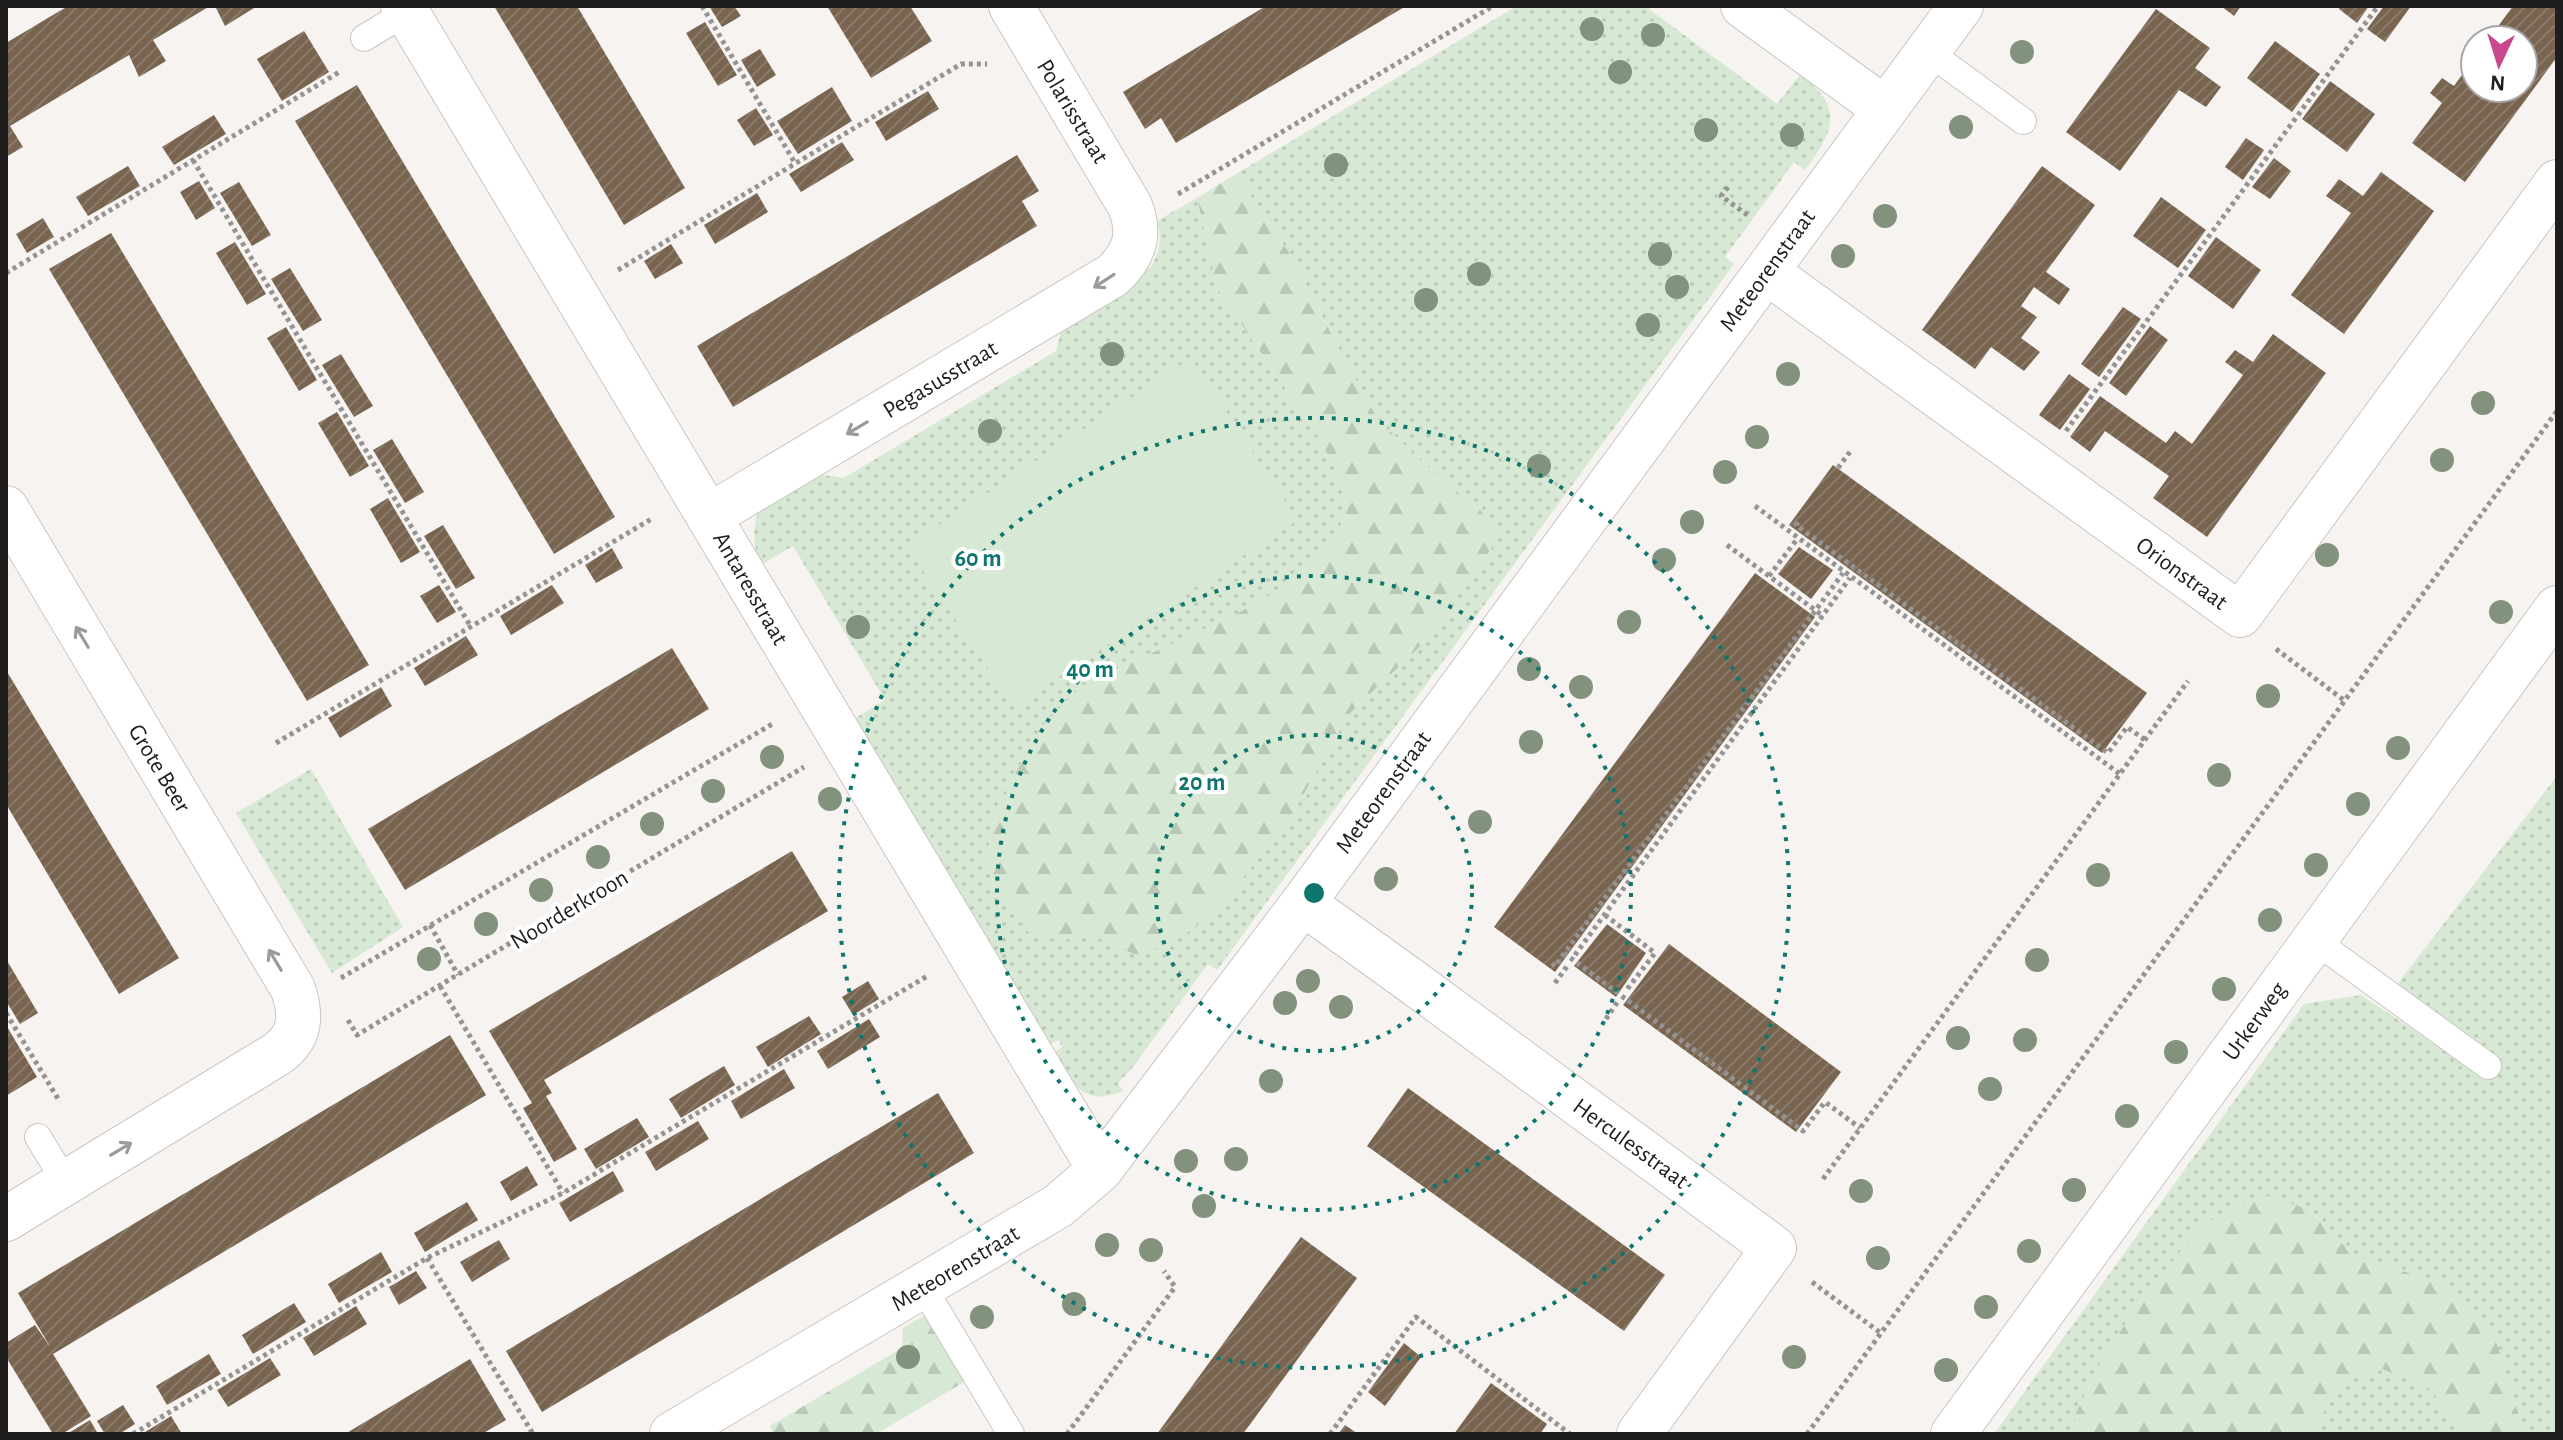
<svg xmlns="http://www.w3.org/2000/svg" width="2563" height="1440" font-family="'Alegreya Sans',sans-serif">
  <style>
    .grass { fill: url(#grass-dots) }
    .forest { fill: url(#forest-firs) }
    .pitch { fill: #d7e9d4 }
    .building { fill: url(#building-hatch) }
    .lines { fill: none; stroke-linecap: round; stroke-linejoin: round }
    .service-casing { stroke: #cac7c4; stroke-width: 28 }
    .minor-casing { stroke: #cac7c4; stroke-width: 46 }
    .secondary-casing { stroke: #cac7c4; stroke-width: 46 }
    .path { stroke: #969492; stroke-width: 5; stroke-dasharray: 4 4; stroke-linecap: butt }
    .service { stroke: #fff; stroke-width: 26 }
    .minor { stroke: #fff; stroke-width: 44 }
    .secondary { stroke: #fff; stroke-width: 44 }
    .tree { fill: #82927c }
    .oneway { stroke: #9a9a99 }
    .ring { fill: none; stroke: #0f766e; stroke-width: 4; stroke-dasharray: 4 8 }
    .labels { text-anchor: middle; stroke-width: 8; stroke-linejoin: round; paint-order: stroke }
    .street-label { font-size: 24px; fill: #1f1e1d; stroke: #fff }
    .centre { fill: #0f766e; stroke: #fff; stroke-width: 4 }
    .ring-label { font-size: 24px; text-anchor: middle; font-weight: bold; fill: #0f766e; stroke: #fff; stroke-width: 8; stroke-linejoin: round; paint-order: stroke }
  </style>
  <defs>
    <pattern id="grass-dots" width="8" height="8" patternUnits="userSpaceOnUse" patternTransform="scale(2)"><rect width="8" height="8" fill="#d7e9d4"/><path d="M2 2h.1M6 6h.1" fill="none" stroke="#b8c7b6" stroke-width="1.8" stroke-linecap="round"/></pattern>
    <pattern id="forest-firs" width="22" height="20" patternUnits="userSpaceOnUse" patternTransform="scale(2)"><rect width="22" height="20" fill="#d7e9d4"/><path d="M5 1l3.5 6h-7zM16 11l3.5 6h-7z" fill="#b8c7b6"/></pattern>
    <pattern id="building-hatch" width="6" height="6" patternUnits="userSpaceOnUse" patternTransform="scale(2)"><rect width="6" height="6" fill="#78644f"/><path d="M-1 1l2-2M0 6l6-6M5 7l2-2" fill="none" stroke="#897a6a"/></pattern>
  </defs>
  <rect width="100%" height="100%" fill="#f6f3f0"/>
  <g class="grass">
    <path d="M1517,6H1645L1777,104L1800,75C1845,107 1834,131 1805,170L1794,162L1725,257L1734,264L1217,970L1208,964L1133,1067L1118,1083L1123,1091C1082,1108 1073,1082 1053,1053L1062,1047L1059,1040L1048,1045L854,719L885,700L793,546L761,565C752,543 752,528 760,507L811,473L844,478L1056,351L1063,323L1150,268C1160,252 1162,239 1157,221L1197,198L1217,288L1319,438L1336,470L1347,510L1333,542L1295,581L1236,614L999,801L986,856L996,892L1031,935L1063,940L1092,935L1141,956L1195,928L1237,885L1290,819L1348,715L1429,638L1481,511L1442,480L1379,421L1343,357L1294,260L1236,174Z"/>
    <path d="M311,769L403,927L332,973L236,813Z"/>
    <path d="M2557,776V1434H2522L2518,1412L2441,1283L2354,1256L2309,1209L2205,1223L2145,1293L2102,1360L2074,1417L2082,1434H1994L2304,1004L2361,995L2487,1079L2501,1060L2396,986Z"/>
    <path d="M2382,1369L2431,1389L2463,1434H2309L2345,1380Z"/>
  </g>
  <g class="forest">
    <path d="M1236,174L1294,260L1343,357L1379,421L1442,480L1481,511L1498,539L1429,638L1348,715L1290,819L1237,885L1195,928L1141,957L1092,935L1063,940L1031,935L996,892L986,856L999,801L1040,728L1081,686L1236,614L1295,581L1333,542L1347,510L1336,470L1319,438L1217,288L1197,198Z"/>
    <path d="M2261,1194L2309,1209L2354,1256L2441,1283L2494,1335L2518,1412L2522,1434H2463L2431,1389L2382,1369L2345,1380L2309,1434H2082L2074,1417L2102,1360L2145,1293L2205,1223Z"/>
    <path d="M925,1315L966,1381L876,1434H774L770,1426L902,1348L903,1328Z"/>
  </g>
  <path class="pitch" d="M1191,358L1298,520L1013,707L907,546Z"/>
  <g class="building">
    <path d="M68,6H210L153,40L166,61L139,77L129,55L10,126L23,147L6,157V43Z"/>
    <path d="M215,6H257L225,26Z"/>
    <path d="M494,6H577L685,188L624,225Z"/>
    <path d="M709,6H734L741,16L722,27Z"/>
    <path d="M827,6H910L932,41L871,78Z"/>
    <path d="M1266,6H1406L1176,143L1161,118L1145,129L1123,92Z"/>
    <path d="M2221,6H2241L2234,16Z"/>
    <path d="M2341,6H2369L2357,23L2339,9Z"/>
    <path d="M2384,6H2411L2385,42L2367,29Z"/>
    <path d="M2513,6H2557V57L2465,182L2412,143L2442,103L2430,93L2442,78L2454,86L2475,57V88H2523V40H2488Z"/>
    <path d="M2156,9L2210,48L2195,68L2221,87L2206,107L2179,90L2120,171L2066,132Z"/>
    <path d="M705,22L737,75L718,86L686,33Z"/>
    <path d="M304,31L329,72L282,101L257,59Z"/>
    <path d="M2275,41L2320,74L2292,112L2247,78Z"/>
    <path d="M760,49L776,75L757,87L741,60Z"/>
    <path d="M2330,81L2375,114L2347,152L2302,119Z"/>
    <path d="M357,85L615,517L554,554L295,121Z"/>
    <path d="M832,87L852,121L798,154L777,121Z"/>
    <path d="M928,91L939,109L886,141L875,122Z"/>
    <path d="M756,108L773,135L754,146L737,120Z"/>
    <path d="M214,115L226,134L174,165L162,147Z"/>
    <path d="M2246,138L2264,150L2243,180L2225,167Z"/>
    <path d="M842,142L854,160L801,192L789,174Z"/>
    <path d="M1017,155L1039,191L1022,201L1037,226L733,407L697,346Z"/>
    <path d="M2274,158L2291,171L2270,199L2252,187Z"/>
    <path d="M128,166L140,186L88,216L76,197Z"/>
    <path d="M2042,166L2095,205L2046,272L2070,289L2059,305L2034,287L2021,306L2037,317L2021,338L2040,352L2024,371L1991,347L1975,369L1922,330Z"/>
    <path d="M2381,172L2434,211L2344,334L2291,295L2351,213L2326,196L2339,179L2363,196Z"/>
    <path d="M199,181L215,208L196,220L180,192Z"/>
    <path d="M239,182L271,235L252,246L220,193Z"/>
    <path d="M757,193L768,212L715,244L704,225Z"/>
    <path d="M2161,197L2206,230L2178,268L2133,236Z"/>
    <path d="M43,218L54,237L27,253L16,234Z"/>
    <path d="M111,233L369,665L307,701L49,269Z"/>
    <path d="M2216,237L2261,270L2233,309L2188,276Z"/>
    <path d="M235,242L266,294L247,305L216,253Z"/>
    <path d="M671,244L683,263L655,279L644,261Z"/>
    <path d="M290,268L322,320L303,331L271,279Z"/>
    <path d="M2123,307L2141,319L2099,377L2081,364Z"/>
    <path d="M2150,326L2168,340L2126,396L2109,383Z"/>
    <path d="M286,327L317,380L299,391L267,338Z"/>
    <path d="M2273,334L2326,373L2207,537L2153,498L2169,476L2105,431L2090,452L2070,437L2100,396L2166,443L2175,431L2192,444L2243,375L2225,362L2235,350L2253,362Z"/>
    <path d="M341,354L373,406L354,417L322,365Z"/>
    <path d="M2069,374L2090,389L2060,430L2039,415Z"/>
    <path d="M337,412L369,466L350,477L318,423Z"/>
    <path d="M392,439L424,492L405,503L373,450Z"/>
    <path d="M1833,465L2147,693L2102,753L1789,525Z"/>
    <path d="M388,498L420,552L401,563L370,509Z"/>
    <path d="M443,525L475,578L456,589L424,536Z"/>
    <path d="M1799,547L1833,570L1811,599L1778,574Z"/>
    <path d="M612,548L623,568L596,583L585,565Z"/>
    <path d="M1755,573L1815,617L1555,972L1494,927Z"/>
    <path d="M439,585L456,612L437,623L420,596Z"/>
    <path d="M552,585L564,603L511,635L500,616Z"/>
    <path d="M466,636L478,655L425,686L414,668Z"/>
    <path d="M672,648L709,709L405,890L368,829Z"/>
    <path d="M6,670L179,958L119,994L6,804Z"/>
    <path d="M381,687L392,706L340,738L328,718Z"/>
    <path d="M792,851L828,911L544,1080L552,1093L546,1096L577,1149L554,1162L523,1108L532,1103L489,1031Z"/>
    <path d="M1607,924L1646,953L1616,997L1574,966Z"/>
    <path d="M1669,944L1841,1072L1796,1132L1623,1005Z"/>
    <path d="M6,959L38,1013L20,1024L6,1001Z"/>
    <path d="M868,981L879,999L853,1015L842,997Z"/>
    <path d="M809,1016L821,1034L768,1067L756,1047Z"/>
    <path d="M869,1019L880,1037L828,1069L817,1051Z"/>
    <path d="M6,1025L37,1077L6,1096Z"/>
    <path d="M450,1035L486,1095L53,1354L91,1416L62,1434H53L6,1357V1343L35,1325L51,1348L18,1293Z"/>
    <path d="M724,1066L735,1085L681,1118L669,1099Z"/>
    <path d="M784,1069L795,1088L741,1119L731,1101Z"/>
    <path d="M1408,1088L1665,1275L1624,1331L1367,1146Z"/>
    <path d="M938,1093L974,1153L542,1412L506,1351Z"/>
    <path d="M637,1118L649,1137L596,1169L584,1149Z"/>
    <path d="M698,1121L709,1139L656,1171L645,1152Z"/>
    <path d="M527,1166L538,1185L511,1201L500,1182Z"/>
    <path d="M613,1171L624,1191L570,1222L559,1203Z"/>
    <path d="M467,1202L478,1220L425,1252L414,1233Z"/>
    <path d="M1301,1237L1357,1278L1243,1434H1157Z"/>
    <path d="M499,1240L510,1259L472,1282L460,1262Z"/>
    <path d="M381,1252L392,1272L339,1303L328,1284Z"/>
    <path d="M416,1271L427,1288L399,1305L389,1287Z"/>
    <path d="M294,1303L306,1322L253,1354L242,1335Z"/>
    <path d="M356,1306L367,1324L314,1356L303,1338Z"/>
    <path d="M1404,1343L1421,1357L1385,1406L1368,1392Z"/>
    <path d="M209,1354L221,1374L167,1405L156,1386Z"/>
    <path d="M270,1358L281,1375L228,1407L217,1390Z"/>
    <path d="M470,1359L506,1420L482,1434H345Z"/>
    <path d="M1491,1383L1547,1424L1540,1434H1454Z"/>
    <path d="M123,1405L135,1424L119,1434H105L97,1421Z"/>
    <path d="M171,1416L182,1434H142Z"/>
    <path d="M90,1420L98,1434H67Z"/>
    <path d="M1345,1425L1358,1434H1338Z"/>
  </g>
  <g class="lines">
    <defs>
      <g id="service">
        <path d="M364,38L407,12"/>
        <path d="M1927,51L2023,121"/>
        <path d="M2314,940L2488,1066"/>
        <path d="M38,1137L66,1183"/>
        <path d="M923,1287L1011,1434"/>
      </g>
      <g id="minor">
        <path d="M403,6L1100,1170"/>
        <path d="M1743,6L1884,108"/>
        <path d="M1767,272L2240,615L2557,182"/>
        <path d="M6,508L293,989C302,1016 301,1037 277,1054L6,1219"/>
        <path d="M709,516L1113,275C1135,254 1141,234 1130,206L1011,6"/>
        <path d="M1303,903L1410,980L1774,1248L1639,1434"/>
        <path d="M672,1434L1058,1206L1100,1170L1303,903L1961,6"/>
      </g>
      <path id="secondary" d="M1953,1434L2557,608"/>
    </defs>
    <use href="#service" class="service-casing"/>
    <use href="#minor" class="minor-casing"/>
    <use href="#secondary" class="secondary-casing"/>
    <g class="path">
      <path d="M702,6L795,163"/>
      <path d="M193,160L471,627"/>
      <path d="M1728,187L1721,196L1749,216"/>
      <path d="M1178,194L1493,6"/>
      <path d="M618,270L961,64H987"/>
      <path d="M6,273L341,71"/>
      <path d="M2066,431L2378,6"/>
      <path d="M1838,468L1852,449"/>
      <path d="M1755,506L2120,774"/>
      <path d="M1798,522L1796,525L2108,753L2127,727L2145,740"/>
      <path d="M1727,545L1823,616"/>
      <path d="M1769,576L1798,538"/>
      <path d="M2276,649L2345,701"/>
      <path d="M276,743L653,518"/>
      <path d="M1605,915L1655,953L1625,992"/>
      <path d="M430,925L458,975"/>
      <path d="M1564,953L1803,1131L1825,1102L1860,1128"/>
      <path d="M1575,955L1850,578"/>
      <path d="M1552,963L1555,966L1843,573"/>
      <path d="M341,978L774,723"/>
      <path d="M1555,983L1568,965"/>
      <path d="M440,986L563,1193"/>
      <path d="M6,1013L60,1102"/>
      <path d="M1606,1019L1618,1001"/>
      <path d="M348,1020L357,1035L804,767"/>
      <path d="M1823,1179L2188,681"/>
      <path d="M427,1258L533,1434"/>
      <path d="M1812,1282L1882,1334"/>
      <path d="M133,1434L427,1258L563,1193L929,975"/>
      <path d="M1067,1434L1175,1287L1164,1271"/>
      <path d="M1330,1434L1416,1317L1570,1434"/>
      <path d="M1807,1434L2557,411"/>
    </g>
    <use href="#service" class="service"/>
    <use href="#minor" class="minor"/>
    <use href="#secondary" class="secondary"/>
  </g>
  <g class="tree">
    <circle cx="1592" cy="29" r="12"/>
    <circle cx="1653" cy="35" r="12"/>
    <circle cx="2022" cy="52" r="12"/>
    <circle cx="1620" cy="72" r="12"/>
    <circle cx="1961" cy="127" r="12"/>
    <circle cx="1706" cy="130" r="12"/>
    <circle cx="1792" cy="135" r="12"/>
    <circle cx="1336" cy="165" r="12"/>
    <circle cx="1885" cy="216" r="12"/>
    <circle cx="1660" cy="254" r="12"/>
    <circle cx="1843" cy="256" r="12"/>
    <circle cx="1479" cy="274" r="12"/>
    <circle cx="1677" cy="287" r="12"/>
    <circle cx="1426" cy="300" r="12"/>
    <circle cx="1648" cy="325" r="12"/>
    <circle cx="1112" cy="354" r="12"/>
    <circle cx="1788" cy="374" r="12"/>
    <circle cx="2483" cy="403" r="12"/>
    <circle cx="990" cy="431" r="12"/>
    <circle cx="1757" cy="437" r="12"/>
    <circle cx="2442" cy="460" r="12"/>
    <circle cx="1539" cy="466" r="12"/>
    <circle cx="1725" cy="472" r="12"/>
    <circle cx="1692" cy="522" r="12"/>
    <circle cx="2327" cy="555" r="12"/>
    <circle cx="1664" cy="560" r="12"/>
    <circle cx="2501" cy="612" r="12"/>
    <circle cx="1629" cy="622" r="12"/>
    <circle cx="858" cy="627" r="12"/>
    <circle cx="1529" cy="669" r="12"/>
    <circle cx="1581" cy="687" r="12"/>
    <circle cx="2268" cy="696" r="12"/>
    <circle cx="1531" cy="742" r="12"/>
    <circle cx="2398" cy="748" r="12"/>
    <circle cx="772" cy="757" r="12"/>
    <circle cx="2219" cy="775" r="12"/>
    <circle cx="713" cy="791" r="12"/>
    <circle cx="830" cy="799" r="12"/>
    <circle cx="2358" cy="804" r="12"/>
    <circle cx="1480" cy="822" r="12"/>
    <circle cx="652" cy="824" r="12"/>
    <circle cx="598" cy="857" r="12"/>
    <circle cx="2316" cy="865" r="12"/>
    <circle cx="2098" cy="875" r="12"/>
    <circle cx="1386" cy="879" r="12"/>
    <circle cx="541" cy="890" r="12"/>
    <circle cx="2270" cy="920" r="12"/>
    <circle cx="486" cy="924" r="12"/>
    <circle cx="429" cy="959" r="12"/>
    <circle cx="2037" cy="960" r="12"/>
    <circle cx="1308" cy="981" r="12"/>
    <circle cx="2224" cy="989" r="12"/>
    <circle cx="1285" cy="1003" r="12"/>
    <circle cx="1341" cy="1007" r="12"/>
    <circle cx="1958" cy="1038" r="12"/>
    <circle cx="2025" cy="1040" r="12"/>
    <circle cx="2176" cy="1052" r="12"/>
    <circle cx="1271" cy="1081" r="12"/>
    <circle cx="1990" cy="1089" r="12"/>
    <circle cx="2127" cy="1116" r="12"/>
    <circle cx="1236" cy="1159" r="12"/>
    <circle cx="1186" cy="1161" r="12"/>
    <circle cx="2074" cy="1190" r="12"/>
    <circle cx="1861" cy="1191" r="12"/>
    <circle cx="1204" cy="1206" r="12"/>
    <circle cx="1107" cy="1245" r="12"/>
    <circle cx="1151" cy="1250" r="12"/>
    <circle cx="2029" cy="1251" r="12"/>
    <circle cx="1878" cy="1258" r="12"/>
    <circle cx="1074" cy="1304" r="12"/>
    <circle cx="1986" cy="1307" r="12"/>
    <circle cx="982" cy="1317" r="12"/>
    <circle cx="908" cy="1357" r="12"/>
    <circle cx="1794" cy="1357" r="12"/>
    <circle cx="1946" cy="1370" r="12"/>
  </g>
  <defs><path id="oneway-shaft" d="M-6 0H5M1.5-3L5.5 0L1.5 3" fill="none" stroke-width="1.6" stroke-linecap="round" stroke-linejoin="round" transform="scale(2)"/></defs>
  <g class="oneway">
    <use href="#oneway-shaft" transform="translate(1104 281) rotate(147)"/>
    <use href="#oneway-shaft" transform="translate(857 428) rotate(149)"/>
    <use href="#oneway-shaft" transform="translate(82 637) rotate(-121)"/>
    <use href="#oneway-shaft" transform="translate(275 960) rotate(-121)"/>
    <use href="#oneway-shaft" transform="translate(121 1149) rotate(-31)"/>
  </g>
  <g class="ring">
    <circle cx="1314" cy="893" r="158"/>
    <circle cx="1314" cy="893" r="317"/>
    <circle cx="1314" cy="893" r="475"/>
  </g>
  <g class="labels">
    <g class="street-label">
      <text transform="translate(1073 111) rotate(59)" y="8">Polarisstraat</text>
      <text transform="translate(1767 270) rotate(-54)" y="8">Meteorenstraat</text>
      <text transform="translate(940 379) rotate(-31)" y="8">Pegasusstraat</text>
      <text transform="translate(2182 573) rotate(36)" y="8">Orionstraat</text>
      <text transform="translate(751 588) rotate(60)" y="8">Antaresstraat</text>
      <text transform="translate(160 768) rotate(59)" y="8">Grote Beer</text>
      <text transform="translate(1383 792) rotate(-54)" y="8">Meteorenstraat</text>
      <text transform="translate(569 909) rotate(-31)" y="8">Noorderkroon</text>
      <text transform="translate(2254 1021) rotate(-54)" y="8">Urkerweg</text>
      <text transform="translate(1631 1143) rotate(36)" y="8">Herculesstraat</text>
      <text transform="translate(955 1268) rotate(-31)" y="8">Meteorenstraat</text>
    </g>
  </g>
  <circle cx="1314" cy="893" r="12" class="centre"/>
  <g class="ring-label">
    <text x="978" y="566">60 m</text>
    <text x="1090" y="677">40 m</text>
    <text x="1202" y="790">20 m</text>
  </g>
  <rect width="2563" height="1440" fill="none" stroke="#1f1e1d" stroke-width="16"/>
  <g transform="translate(2499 64) rotate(184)"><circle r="38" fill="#ffffff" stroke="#a5a5a5" stroke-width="2"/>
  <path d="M0-6L14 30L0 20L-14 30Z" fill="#ca478c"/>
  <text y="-12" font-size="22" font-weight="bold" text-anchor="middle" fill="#1f1e1d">N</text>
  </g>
</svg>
